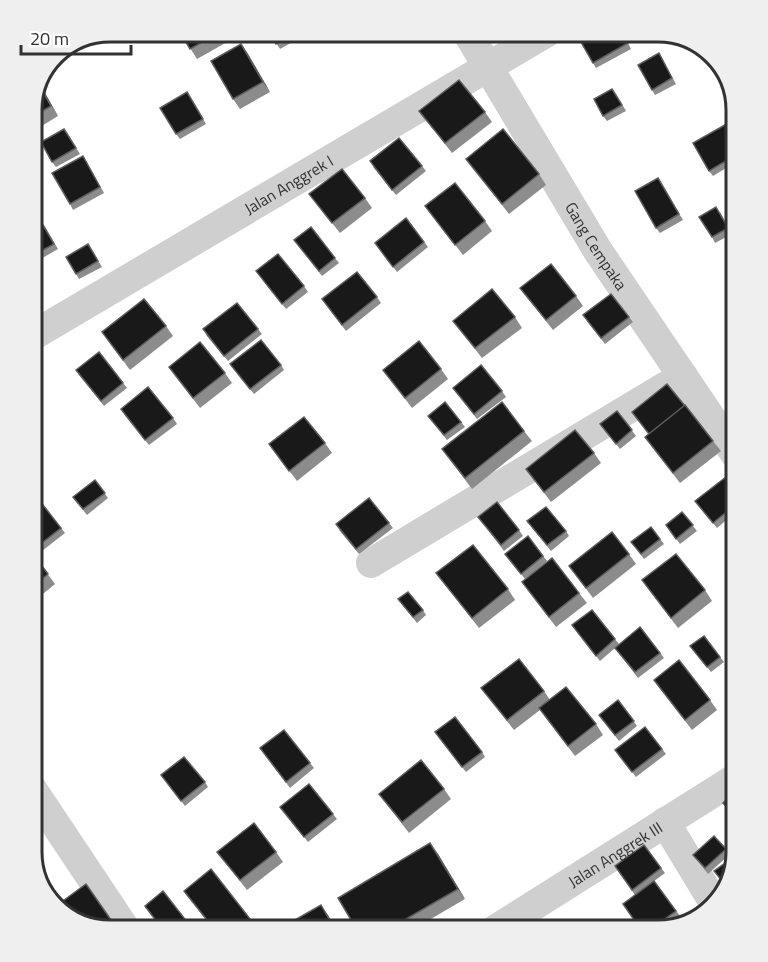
<svg xmlns="http://www.w3.org/2000/svg" width="768" height="962" font-family="'Titillium Web',sans-serif">
  <style>
    .lines { fill: none; stroke-linecap: round; stroke-linejoin: round }
    .street { stroke: #cfcfcf; stroke-width: 30 }
    .wall { fill: #8c8c8c }
    .shaded-wall { fill: #5e5e5e }
    .building { fill: #191919; stroke: #5e5e5e; stroke-width: 1.5 }
    .labels { text-anchor: middle; stroke-width: 6; stroke-linejoin: round; paint-order: stroke }
    .street-label { font-size: 16px; fill: #323232; stroke: #fff }
    .rim { fill: none; stroke: #323232; stroke-width: 3 }
  </style>
  <rect width="100%" height="100%" fill="#fff"/>
  <g class="lines">
    <g class="street">
      <path id="s1" d="M467,32L598,251L736,455"/>
      <path id="s2" d="M32,336L547,32"/>
      <path d="M371,563L683,376"/>
      <path d="M32,789L126,930"/>
      <path d="M665,822L714,903"/>
      <path id="s3" d="M495,930L736,778"/>
    </g>
  </g>
  <g class="wall">
    <path d="M180,32H224L229,41L197,59Z"/>
    <path d="M269,32H305L307,34L280,49Z"/>
    <path d="M622,32L631,49L596,68L593,63Z"/>
    <path d="M697,42L706,51L702,53L698,48Z"/>
    <path d="M241,44L248,54L270,92L240,109L233,99Z"/>
    <path d="M662,59L676,84L655,95L652,90Z"/>
    <path d="M41,86L58,116L32,132V105Z"/>
    <path d="M187,92L206,124L180,139L176,134Z"/>
    <path d="M616,94L626,111L607,121L603,116Z"/>
    <path d="M419,111L485,112L492,122L452,153Z"/>
    <path d="M730,122L736,132V162L713,176L709,171Z"/>
    <path d="M64,129L80,154L56,167L52,162Z"/>
    <path d="M83,156L104,193L73,210L70,204Z"/>
    <path d="M466,159L539,174L546,185L509,214Z"/>
    <path d="M422,166L426,171L396,195L373,167Z"/>
    <path d="M658,178L683,220L660,233L656,228Z"/>
    <path d="M309,194L365,198L372,208L340,233Z"/>
    <path d="M425,206L485,221L492,231L463,255Z"/>
    <path d="M720,212L732,234L715,243L712,237Z"/>
    <path d="M406,218L428,247L397,272L375,243Z"/>
    <path d="M32,225H44L58,249L32,264Z"/>
    <path d="M88,244L102,267L79,279L76,274Z"/>
    <path d="M298,245L335,258L339,263L322,276Z"/>
    <path d="M260,276L304,286L308,292L286,309Z"/>
    <path d="M520,288L576,296L583,306L553,330Z"/>
    <path d="M377,297L381,303L346,331L322,299Z"/>
    <path d="M515,317L522,328L482,358L453,321Z"/>
    <path d="M629,317L633,322L605,344L587,321Z"/>
    <path d="M166,326L173,336L130,370L102,332Z"/>
    <path d="M258,329L262,334L228,361L206,335Z"/>
    <path d="M281,365L284,370L254,394L234,369Z"/>
    <path d="M169,367L225,373L232,383L200,408Z"/>
    <path d="M441,369L448,379L412,408L383,370Z"/>
    <path d="M80,376L123,383L127,388L104,406Z"/>
    <path d="M502,391L506,397L477,419L457,393Z"/>
    <path d="M617,411L636,436L620,449L600,424Z"/>
    <path d="M124,414L173,418L177,424L149,445Z"/>
    <path d="M428,416L461,422L465,427L447,440Z"/>
    <path d="M524,431L532,441L472,489L442,449Z"/>
    <path d="M645,437L713,441L721,451L680,483Z"/>
    <path d="M325,443L332,453L297,481L269,444Z"/>
    <path d="M594,453L601,463L551,502L526,469Z"/>
    <path d="M95,480L108,498L87,515L73,497Z"/>
    <path d="M736,490V512L717,528L695,501Z"/>
    <path d="M682,512L697,531L680,544L666,525Z"/>
    <path d="M482,522L519,530L523,536L504,551Z"/>
    <path d="M389,523L393,528L359,554L339,530Z"/>
    <path d="M531,526L566,531L569,536L551,551Z"/>
    <path d="M651,527L664,544L644,559L631,542Z"/>
    <path d="M61,528L65,533L42,551L32,537Z"/>
    <path d="M528,536L547,561L525,579L505,554Z"/>
    <path d="M32,553L55,584L32,603Z"/>
    <path d="M629,554L636,564L593,598L569,566Z"/>
    <path d="M436,573L508,589L515,600L479,628Z"/>
    <path d="M642,580L705,590L712,601L678,628Z"/>
    <path d="M522,582L579,593L587,603L556,627Z"/>
    <path d="M398,599L423,610L426,615L417,623Z"/>
    <path d="M592,610L619,644L640,627L664,658L638,678L615,648L600,661L576,631Z"/>
    <path d="M704,636L724,662L711,672L690,646Z"/>
    <path d="M654,680L710,700L717,710L692,730Z"/>
    <path d="M481,688L544,691L550,700L596,724L603,735L575,756L540,710L514,730Z"/>
    <path d="M618,700L637,726L619,741L599,715Z"/>
    <path d="M645,727L666,754L636,777L615,750Z"/>
    <path d="M284,730L314,768L290,788L260,748Z"/>
    <path d="M439,738L482,752L485,757L466,772Z"/>
    <path d="M161,775L205,782L208,787L185,806Z"/>
    <path d="M444,789L451,799L409,833L379,794Z"/>
    <path d="M284,812L333,814L337,819L308,842Z"/>
    <path d="M644,845L665,873L638,893L654,881L680,916L662,929L658,930H641L635,895L615,866Z"/>
    <path d="M726,849L729,855L708,874L693,855Z"/>
    <path d="M217,852H276L283,862L247,890Z"/>
    <path d="M438,854L465,899L412,930H357Z"/>
    <path d="M184,891L254,924L258,930H214Z"/>
    <path d="M188,923L192,928L189,930H163Z"/>
  </g>
  <g class="shaded-wall">
    <path d="M241,44L248,54L270,92L263,82Z"/>
    <path d="M41,86L58,116L40,87Z"/>
    <path d="M430,843L438,854L465,899L458,889Z"/>
    <path d="M321,905L328,915L337,930H335Z"/>
  </g>
  <g class="building">
    <path d="M180,32H220L190,49Z"/>
    <path d="M269,32H297L276,44Z"/>
    <path d="M583,32H621L628,43L593,63L577,35Z"/>
    <path d="M694,41L697,42L701,46L698,48Z"/>
    <path d="M241,44L263,82L233,99L211,61Z"/>
    <path d="M659,53L672,78L652,90L638,65Z"/>
    <path d="M459,80L485,112L445,143L419,111Z"/>
    <path d="M40,87L51,106L32,117V105Z"/>
    <path d="M612,89L622,105L603,116L594,99Z"/>
    <path d="M187,92L203,119L176,134L160,108Z"/>
    <path d="M730,122L736,133V155L709,171L693,143Z"/>
    <path d="M64,129L76,148L52,162L41,142Z"/>
    <path d="M503,129L539,174L502,204L466,159Z"/>
    <path d="M399,138L422,166L392,190L370,161Z"/>
    <path d="M83,156L100,187L70,204L52,173Z"/>
    <path d="M342,169L365,198L332,223L309,194Z"/>
    <path d="M658,178L679,214L656,228L635,191Z"/>
    <path d="M455,183L485,221L455,245L425,206Z"/>
    <path d="M736,183V204L727,188Z"/>
    <path d="M716,207L728,228L712,237L699,217Z"/>
    <path d="M406,218L424,242L393,267L375,243Z"/>
    <path d="M40,220L54,244L32,256V225Z"/>
    <path d="M311,227L335,258L319,271L294,240Z"/>
    <path d="M88,244L98,261L76,274L66,257Z"/>
    <path d="M278,254L304,286L282,304L256,271Z"/>
    <path d="M551,264L576,296L546,320L520,288Z"/>
    <path d="M357,272L377,297L342,325L322,299Z"/>
    <path d="M492,289L515,317L475,348L453,321Z"/>
    <path d="M611,294L629,317L601,338L583,315Z"/>
    <path d="M144,299L166,326L123,360L102,332Z"/>
    <path d="M237,303L258,329L224,356L203,329Z"/>
    <path d="M261,340L281,365L250,389L230,364Z"/>
    <path d="M419,341L441,369L405,398L383,370Z"/>
    <path d="M200,342L225,373L193,398L169,367Z"/>
    <path d="M99,352L123,383L101,401L76,370Z"/>
    <path d="M481,365L502,391L474,414L453,388Z"/>
    <path d="M667,384L685,406L649,434L632,412Z"/>
    <path d="M148,387L173,418L145,440L121,409Z"/>
    <path d="M445,402L461,422L444,435L428,416Z"/>
    <path d="M502,402L524,431L465,478L442,449Z"/>
    <path d="M685,405L713,441L673,473L645,437Z"/>
    <path d="M617,411L632,430L616,444L600,424Z"/>
    <path d="M736,414V429L729,419Z"/>
    <path d="M304,417L325,443L289,471L269,444Z"/>
    <path d="M575,430L594,453L544,492L526,469Z"/>
    <path d="M726,477L736,490V504L713,523L695,501Z"/>
    <path d="M95,480L105,493L83,509L73,497Z"/>
    <path d="M369,498L389,523L356,549L336,524Z"/>
    <path d="M497,502L519,530L501,545L478,517Z"/>
    <path d="M43,505L61,528L39,545L32,537V514Z"/>
    <path d="M546,507L566,531L547,545L527,521Z"/>
    <path d="M682,512L693,525L676,539L666,525Z"/>
    <path d="M651,527L660,539L641,554L631,542Z"/>
    <path d="M612,532L629,554L586,588L569,566Z"/>
    <path d="M528,536L543,556L521,574L505,554Z"/>
    <path d="M736,539V557L728,546Z"/>
    <path d="M473,545L508,589L472,618L436,573Z"/>
    <path d="M32,553L48,574L32,587Z"/>
    <path d="M676,554L705,590L671,618L642,580Z"/>
    <path d="M552,558L579,593L549,617L522,582Z"/>
    <path d="M408,592L423,610L413,617L398,599Z"/>
    <path d="M592,610L615,639L596,656L572,625Z"/>
    <path d="M640,627L660,653L635,672L615,648Z"/>
    <path d="M704,636L720,657L707,667L690,646Z"/>
    <path d="M519,659L544,691L507,720L481,688Z"/>
    <path d="M679,660L710,700L685,720L654,680Z"/>
    <path d="M566,687L596,724L568,746L539,708Z"/>
    <path d="M618,700L634,721L615,735L599,715Z"/>
    <path d="M455,717L482,752L462,767L435,732Z"/>
    <path d="M645,727L662,749L632,772L615,750Z"/>
    <path d="M284,730L310,763L286,782L260,748Z"/>
    <path d="M184,757L205,782L181,801L161,775Z"/>
    <path d="M421,760L444,789L402,822L379,794Z"/>
    <path d="M309,784L333,814L304,837L280,807Z"/>
    <path d="M736,790V817L723,803Z"/>
    <path d="M254,823L276,852L240,880L217,852Z"/>
    <path d="M714,836L726,849L705,868L693,855Z"/>
    <path d="M430,843L458,889L387,930H357L338,898Z"/>
    <path d="M644,845L661,868L632,890L615,866Z"/>
    <path d="M735,856L727,887L714,871Z"/>
    <path d="M211,869L254,924L245,930H215L184,891Z"/>
    <path d="M654,881L676,911L649,930H641L623,904Z"/>
    <path d="M86,884L118,930H106L71,920L56,906Z"/>
    <path d="M163,891L188,923L179,930H163L145,906Z"/>
    <path d="M321,905L335,930H289L286,925Z"/>
    <path d="M696,912L700,918L677,925Z"/>
  </g>
  <g class="labels">
    <g class="street-label">
      <text dy="6" stroke="none"><textPath href="#s2" startOffset="298">Jalan Anggrek I</textPath></text>
      <text dy="6" stroke="none"><textPath href="#s1" startOffset="250">Gang Cempaka</textPath></text>
      <text dy="6" stroke="none"><textPath href="#s3" startOffset="142">Jalan Anggrek III</textPath></text>
    </g>
  </g>
  <path d="M0 0H768V962H0ZM110 42H658A68 68 0 0 1 726 110V852A68 68 0 0 1 658 920H110A68 68 0 0 1 42 852V110A68 68 0 0 1 110 42Z" fill="#efefef" fill-rule="evenodd"/>
  <path class="rim" d="M110 42H658A68 68 0 0 1 726 110V852A68 68 0 0 1 658 920H110A68 68 0 0 1 42 852V110A68 68 0 0 1 110 42Z"/>
  <path d="M21 45v9h110v-9" fill="none" stroke="#323232" stroke-width="3"/>
  <text x="30" y="45" font-size="18" fill="#323232" stroke="#ffffff" stroke-width="4.5" paint-order="stroke">20 m</text>
</svg>
